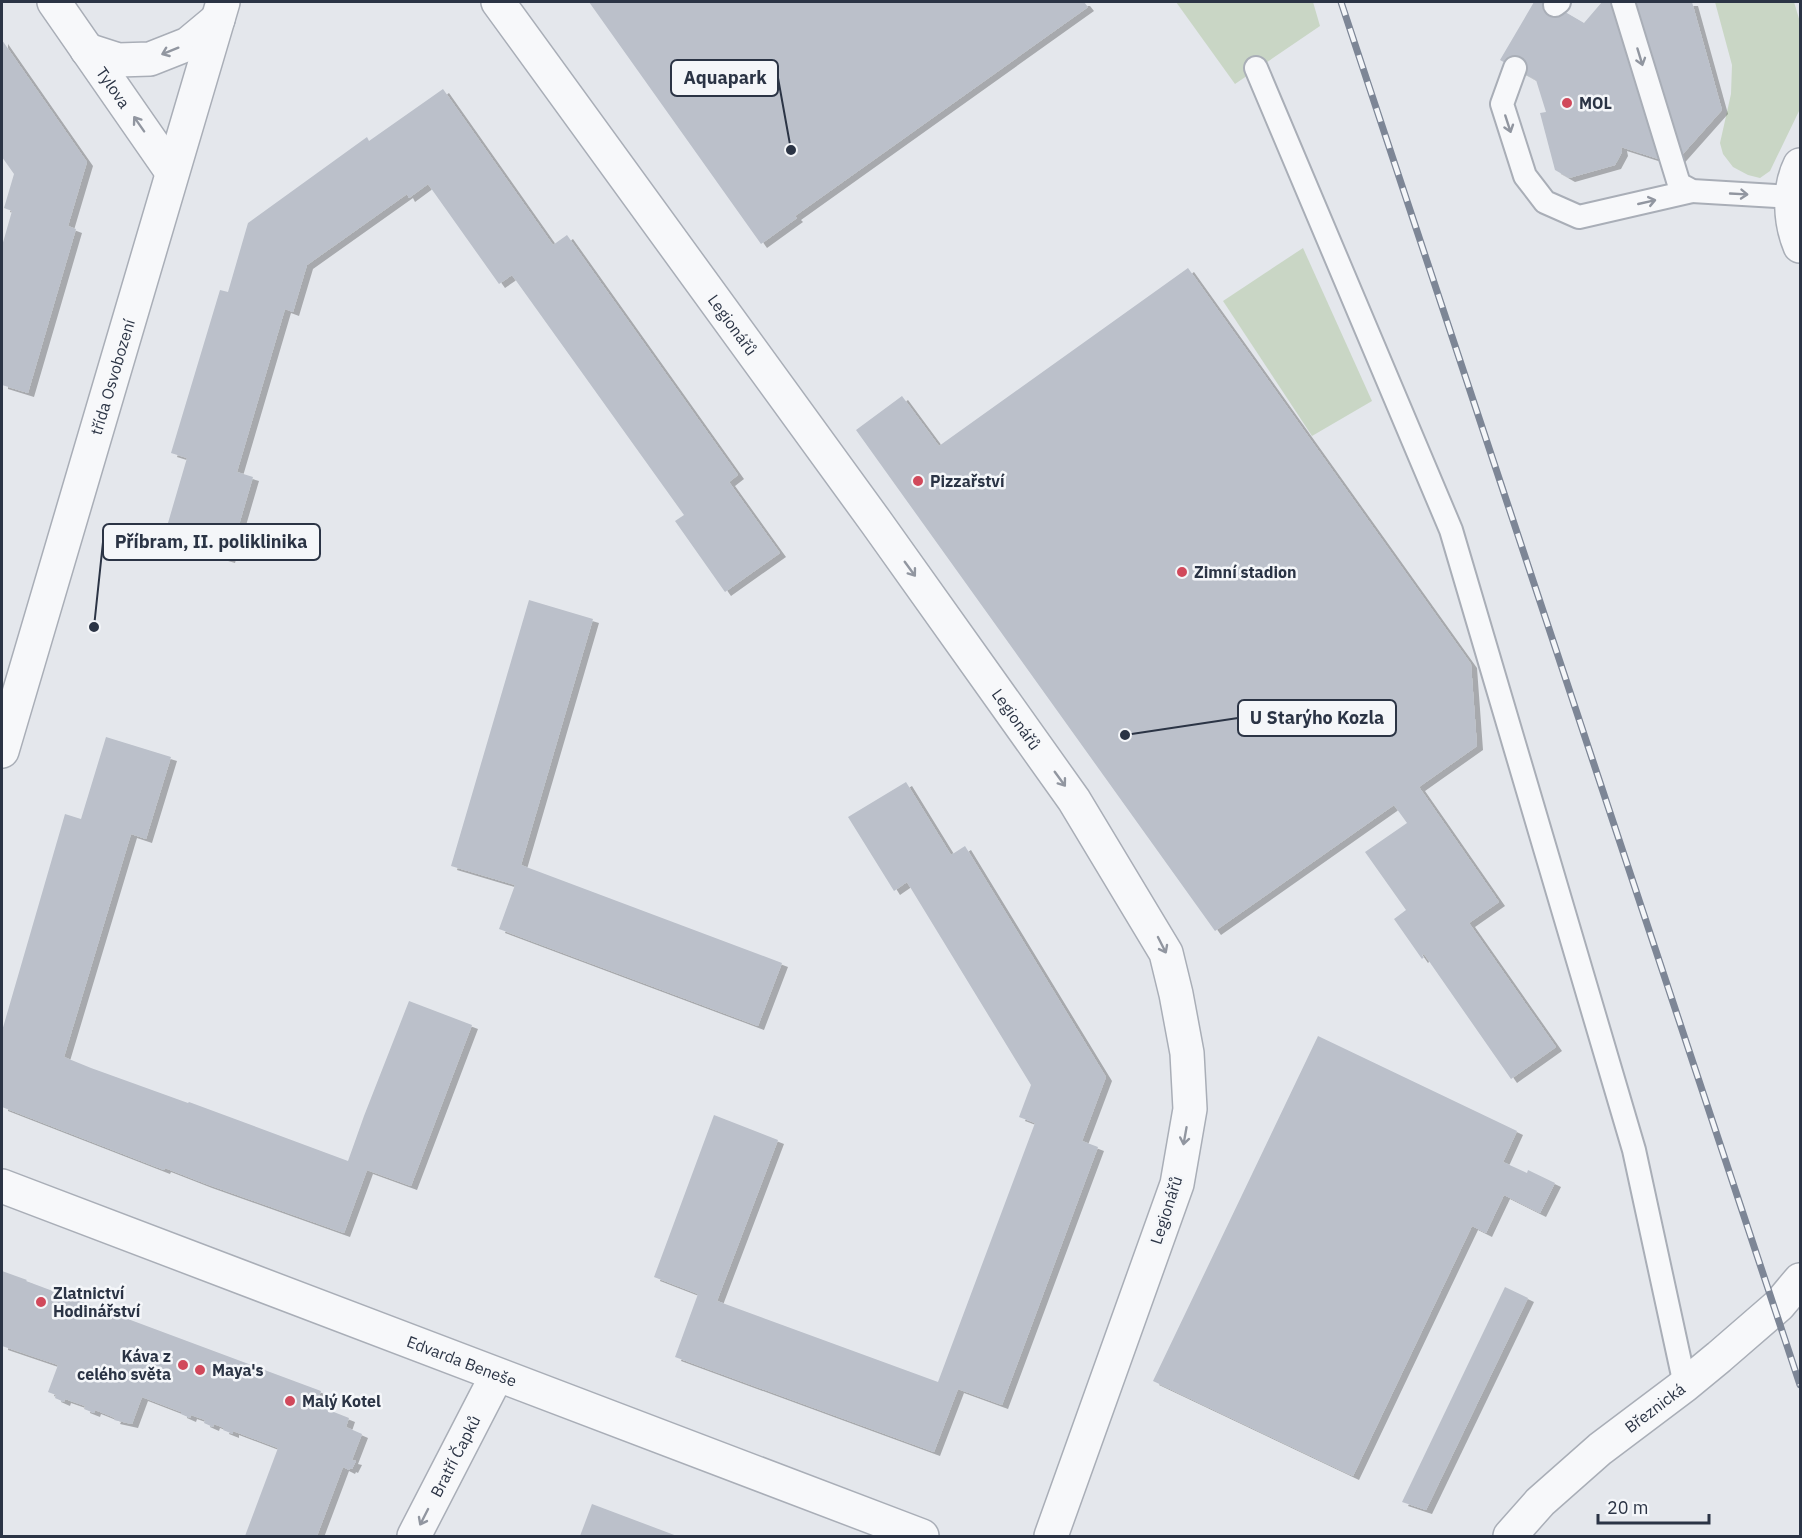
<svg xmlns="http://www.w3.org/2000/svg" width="1802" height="1538" font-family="'IBM Plex Sans',sans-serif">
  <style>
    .green { fill: #c9d6c5 }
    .building { fill: #bbc0ca; filter: url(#shadow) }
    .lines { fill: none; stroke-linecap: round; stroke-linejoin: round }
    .service-casing { stroke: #a9aeb7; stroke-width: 26 }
    .minor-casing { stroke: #a9aeb7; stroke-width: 36 }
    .tertiary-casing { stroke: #a9aeb7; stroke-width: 36 }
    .service { stroke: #f7f8fa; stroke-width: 22 }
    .minor { stroke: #f7f8fa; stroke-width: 33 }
    .tertiary { stroke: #f7f8fa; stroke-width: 33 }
    .rail-casing { stroke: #7d8696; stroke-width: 7 }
    .rail { stroke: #f4f6f9; stroke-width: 4.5; stroke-dasharray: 14; stroke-linecap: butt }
    .oneway { stroke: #9196a0 }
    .poi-dot { fill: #d1495b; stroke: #f4f6f9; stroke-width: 2 }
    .labels { text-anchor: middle; stroke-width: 5; stroke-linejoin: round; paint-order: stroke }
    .street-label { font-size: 16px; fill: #2b3445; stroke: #f4f6f9 }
    .poi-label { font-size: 16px; font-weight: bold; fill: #2b3445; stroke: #f4f6f9; text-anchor: start }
    .leader { fill: none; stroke: #2b3445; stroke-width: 2 }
    .callout-dot { fill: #2b3445; stroke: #f4f6f9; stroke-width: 2 }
    .callout { fill: #f4f6f9; stroke: #2b3445; stroke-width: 2 }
    .callout-label { font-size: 18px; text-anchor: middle; font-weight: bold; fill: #2b3445 }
  </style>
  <defs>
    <filter id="shadow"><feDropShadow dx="6" dy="4" stdDeviation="0" flood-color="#0004"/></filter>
  </defs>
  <rect width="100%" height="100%" fill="#e4e7ec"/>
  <g class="green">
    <path d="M1176,2H1313L1320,26L1235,84Z"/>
    <path d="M1715,2H1794L1800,22V109L1770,171L1760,178L1748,175L1733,167L1723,154L1720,143L1731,94L1732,65Z"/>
    <path d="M1303,248L1372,401L1312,436L1223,301Z"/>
  </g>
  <g class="building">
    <path d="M589,2H1084L1088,7L795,216L797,218L761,244Z"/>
    <path d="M1534,2H1548L1584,23L1602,2H1692L1722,110L1674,164L1621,147L1622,152L1615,165L1569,178L1555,170L1540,113L1546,112L1536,80L1500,60Z"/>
    <path d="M2,40L87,162L68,226L76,229L28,393L2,385V246L12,211L4,208L14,174L2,157Z"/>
    <path d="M443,89L553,245L567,235L738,475L729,482L780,553L725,592L675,521L684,515L512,275L499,284L428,184L409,198L407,194L307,265L293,312L285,309L237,472L253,477L229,559L163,540L187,458L171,453L220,290L228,292L248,223L367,137L369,141Z"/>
    <path d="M1188,268L1471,664L1477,746L1419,787L1499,902L1469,923L1556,1047L1511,1079L1424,954L1422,955L1424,957L1422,959L1394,919L1406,910L1365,852L1407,823L1394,805L1215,931L856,430L902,396L939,446Z"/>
    <path d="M529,600L593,619L521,865L782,963L758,1026L499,929L515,885L451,866Z"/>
    <path d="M106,737L171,757L146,839L131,834L64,1057L91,1068L188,1103L189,1102L348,1161L364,1116L409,1001L472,1025L411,1186L367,1170L344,1233L206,1184L165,1168L164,1170L2,1107V1031L65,814L81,819Z"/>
    <path d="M906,782L951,855L965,846L1106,1077L1082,1141L1098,1147L1002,1405L958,1389L934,1452L675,1357L698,1294L654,1277L714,1115L778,1140L717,1301L938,1382L1035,1123L1019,1117L1031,1085L907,882L894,891L848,817Z"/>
    <path d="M1318,1036L1517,1131L1503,1162L1527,1173L1528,1170L1555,1183L1540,1213L1504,1195L1486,1233L1472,1226L1353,1476L1153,1381Z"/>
    <path d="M2,1271L27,1280L26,1281L321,1391L316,1405L349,1418L346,1427L362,1434L352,1460L356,1461L352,1469L350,1468L349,1470L343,1467L317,1536H245L278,1448L233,1431V1434L223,1430L224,1428L214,1424L213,1427L204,1423L205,1420L191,1415L190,1418L181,1414V1412L142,1397L132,1424L114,1420L115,1418L95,1410L94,1413L84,1409L85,1406L65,1399L64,1402L55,1398L56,1395L48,1392L58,1365L2,1346Z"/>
    <path d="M1505,1287L1528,1298L1426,1510L1402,1502Z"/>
    <path d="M592,1504L677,1536H580Z"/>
  </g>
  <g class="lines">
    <defs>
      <g id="service">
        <path d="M1623,2L1679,184L1692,191L1792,197"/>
        <path d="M1555,5L1559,2"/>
        <path d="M1256,68L1451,530L1634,1150L1685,1385"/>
        <path d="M1515,68L1502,104L1525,176L1545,202L1579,217L1692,191"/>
      </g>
      <g id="minor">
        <path id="s1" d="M54,2L172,172"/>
        <path id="s2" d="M498,2L876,522L1074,800L1166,953L1176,994L1187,1053L1190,1109L1177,1184L1051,1536"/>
        <path d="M87,50L118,60L150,59L188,44L218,19"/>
        <path id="s3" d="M2,751L223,2"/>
        <path id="s4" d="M2,1186L922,1536"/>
        <path id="s5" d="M414,1536L497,1375"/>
      </g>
      <g id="tertiary">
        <path d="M1800,165C1788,189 1790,222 1800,246"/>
        <path id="s6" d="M1510,1536L1540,1502L1600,1449L1685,1385L1719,1357L1779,1305L1800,1280"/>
      </g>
    </defs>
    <use href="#service" class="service-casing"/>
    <use href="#minor" class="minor-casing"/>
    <use href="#tertiary" class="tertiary-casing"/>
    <use href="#service" class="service"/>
    <use href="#minor" class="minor"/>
    <use href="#tertiary" class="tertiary"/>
    <defs>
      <path id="rail" d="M1341,2L1800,1385"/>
    </defs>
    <use href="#rail" class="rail-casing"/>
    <use href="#rail" class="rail"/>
  </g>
  <defs><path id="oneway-shaft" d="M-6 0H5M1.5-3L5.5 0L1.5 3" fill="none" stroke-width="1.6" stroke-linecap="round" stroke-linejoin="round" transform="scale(1.5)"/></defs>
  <g class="oneway">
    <use href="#oneway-shaft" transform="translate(170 51) rotate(158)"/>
    <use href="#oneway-shaft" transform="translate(1640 57) rotate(73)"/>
    <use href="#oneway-shaft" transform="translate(139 124) rotate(-125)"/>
    <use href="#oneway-shaft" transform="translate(1508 124) rotate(72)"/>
    <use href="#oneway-shaft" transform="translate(1739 194) rotate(3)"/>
    <use href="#oneway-shaft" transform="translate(1647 202) rotate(-13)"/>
    <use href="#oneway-shaft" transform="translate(910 569) rotate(54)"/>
    <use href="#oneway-shaft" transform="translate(1060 779) rotate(54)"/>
    <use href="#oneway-shaft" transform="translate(1162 945) rotate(63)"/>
    <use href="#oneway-shaft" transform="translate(1185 1136) rotate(100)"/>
    <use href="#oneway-shaft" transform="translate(424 1517) rotate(117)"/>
  </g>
  <g class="poi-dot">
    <circle cx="1567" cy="103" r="6"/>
    <circle cx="918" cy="481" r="6"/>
    <circle cx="1182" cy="572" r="6"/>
    <circle cx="41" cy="1302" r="6"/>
    <circle cx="183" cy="1365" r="6"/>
    <circle cx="200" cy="1370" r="6"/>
    <circle cx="290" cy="1401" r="6"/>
  </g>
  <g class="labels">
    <g class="street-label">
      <text dy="6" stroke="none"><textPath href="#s1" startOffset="104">Tylova</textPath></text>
      <text dy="6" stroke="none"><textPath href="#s2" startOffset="399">Legionářů</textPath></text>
      <text dy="6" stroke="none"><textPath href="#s3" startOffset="390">třída Osvobození</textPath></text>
      <text dy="6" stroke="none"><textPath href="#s2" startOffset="885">Legionářů</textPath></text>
      <text transform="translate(1166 1210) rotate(-72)" y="6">Legionářů</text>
      <text dy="6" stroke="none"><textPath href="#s4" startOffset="492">Edvarda Beneše</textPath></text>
      <text dy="6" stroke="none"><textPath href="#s6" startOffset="194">Březnická</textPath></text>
      <text dy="6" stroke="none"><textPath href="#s5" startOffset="90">Bratří Čapků</textPath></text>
    </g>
    <g class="poi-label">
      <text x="1579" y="109">MOL</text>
      <text x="930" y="487">Pizzařství</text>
      <text x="1194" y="578">Zimní stadion</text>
      <text x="53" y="1299">Zlatnictví<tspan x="53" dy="18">Hodinářství</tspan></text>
      <text x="171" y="1362" text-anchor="end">Káva z<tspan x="171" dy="18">celého světa</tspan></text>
      <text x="212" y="1376">Maya's</text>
      <text x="302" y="1407">Malý Kotel</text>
    </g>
  </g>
  <path class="leader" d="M791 150L778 78M94 627L103 542M1125 735L1238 718"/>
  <g class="callout-dot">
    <circle cx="791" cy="150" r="6"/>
    <circle cx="94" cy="627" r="6"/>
    <circle cx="1125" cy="735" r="6"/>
  </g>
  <g class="callout">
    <rect x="671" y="60" width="107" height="36" rx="6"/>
    <rect x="103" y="524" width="217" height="36" rx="6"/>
    <rect x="1238" y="700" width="158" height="36" rx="6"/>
  </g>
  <g class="callout-label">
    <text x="725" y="84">Aquapark</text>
    <text x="211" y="548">Příbram, II. poliklinika</text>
    <text x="1317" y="724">U Starýho Kozla</text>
  </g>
  <rect width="1802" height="1538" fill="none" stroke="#2b3445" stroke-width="6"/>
  <path d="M1598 1514v9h111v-9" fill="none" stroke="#2b3445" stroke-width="3"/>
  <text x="1607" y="1514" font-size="18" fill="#2b3445" stroke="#f4f6f9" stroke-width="4.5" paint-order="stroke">20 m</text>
</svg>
